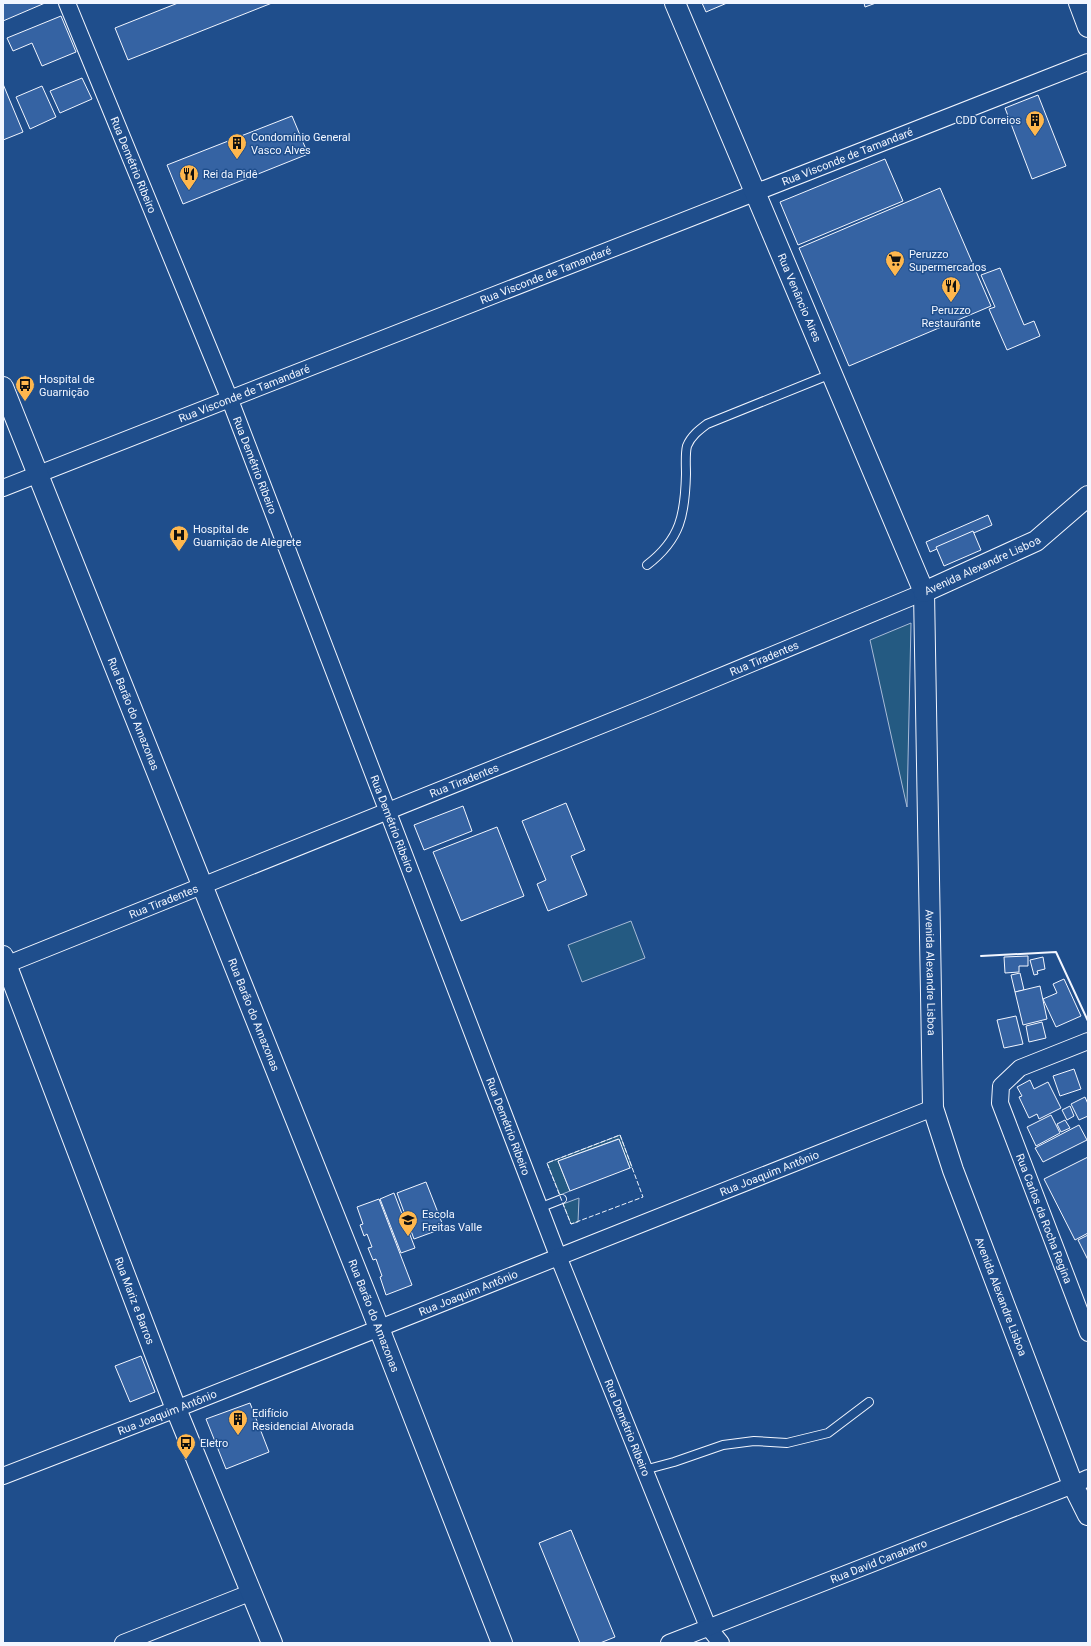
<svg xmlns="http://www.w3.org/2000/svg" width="1091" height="1646" font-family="Roboto,sans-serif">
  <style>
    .green { fill: #245a82; stroke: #a8bbd7 }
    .building { fill: #3563a3; stroke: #f2f6ff }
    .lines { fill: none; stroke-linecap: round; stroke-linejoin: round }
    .service-casing { stroke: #f2f6ff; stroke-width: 10 }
    .minor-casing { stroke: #f2f6ff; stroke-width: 18 }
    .tertiary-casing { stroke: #f2f6ff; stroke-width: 22 }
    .service { stroke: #1f4e8c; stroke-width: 8 }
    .minor { stroke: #1f4e8c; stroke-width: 16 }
    .tertiary { stroke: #1f4e8c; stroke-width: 20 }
    .fence { stroke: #f2f6ff; stroke-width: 1; stroke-dasharray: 5 2; stroke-linecap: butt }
    .wall { stroke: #f2f6ff; stroke-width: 2 }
    .labels { text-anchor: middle; stroke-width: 3; stroke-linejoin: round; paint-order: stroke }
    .poi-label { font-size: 11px; fill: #f2f6ff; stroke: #1f4e8c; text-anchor: start }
    .street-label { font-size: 11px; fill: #f2f6ff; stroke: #1f4e8c }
  </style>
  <rect width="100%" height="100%" fill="#1f4e8c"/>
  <g class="green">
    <path d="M911,623L907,807L870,640Z"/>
    <path d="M631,921L645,958L582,982L568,945Z"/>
    <path d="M620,1135L632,1167L630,1168L618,1139L558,1161L570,1191L560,1195L547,1163Z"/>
    <path d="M579,1198L578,1222L571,1224L563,1204Z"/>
  </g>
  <g class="building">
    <path d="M3,3H45L3,21Z"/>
    <path d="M178,3H272L128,60L115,28Z"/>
    <path d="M702,3H727L706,12Z"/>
    <path d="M864,3H876L865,7Z"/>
    <path d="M61,16L76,52L42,66L32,43L13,51L7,38Z"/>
    <path d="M82,78L92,99L60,113L50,91Z"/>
    <path d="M3,84L23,132L3,140Z"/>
    <path d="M42,86L56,117L30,129L16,97Z"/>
    <path d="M1038,95L1066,166L1032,179L1005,108Z"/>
    <path d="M292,116L308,154L183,204L167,165Z"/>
    <path d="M885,159L903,201L798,245L780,202Z"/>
    <path d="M940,188L991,306L849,366L799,248Z"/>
    <path d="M1000,268L1024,325L1034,321L1040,336L1007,350L989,309L995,307L981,275Z"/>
    <path d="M988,515L992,525L930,552L926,542Z"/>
    <path d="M973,531L981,550L944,566L936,547Z"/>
    <path d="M566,803L585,850L571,856L587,895L548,911L537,884L546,880L522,821Z"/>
    <path d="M463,806L472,831L424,850L414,825Z"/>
    <path d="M497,827L524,896L461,921L433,852Z"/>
    <path d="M1028,956V966H1019V972L1005,973L1004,957Z"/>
    <path d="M1043,957L1045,969L1037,971L1038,974L1034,975L1030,960Z"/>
    <path d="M1020,973L1024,990L1015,992L1011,975Z"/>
    <path d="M1064,979L1081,1016L1056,1027L1043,999L1057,993L1053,984Z"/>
    <path d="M1040,986L1047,1019L1023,1025L1015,992Z"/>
    <path d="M1016,1016L1023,1044L1004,1048L997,1020Z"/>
    <path d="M1042,1022L1046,1038L1029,1042L1026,1026Z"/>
    <path d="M1074,1069L1081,1089L1060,1096L1053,1076Z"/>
    <path d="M1030,1080L1034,1089L1048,1082L1061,1108L1039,1119L1037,1114L1029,1118L1019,1097L1022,1096L1017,1087Z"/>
    <path d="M1085,1097L1088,1104V1116L1079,1120L1071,1104Z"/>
    <path d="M1070,1106L1074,1116L1067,1120L1062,1110Z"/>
    <path d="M1051,1115L1060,1133L1036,1146L1027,1127Z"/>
    <path d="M1065,1120L1070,1128L1061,1132L1057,1124Z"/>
    <path d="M1079,1125L1087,1140L1043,1162L1035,1148Z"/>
    <path d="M619,1139L630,1168L570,1191L558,1161Z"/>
    <path d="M1088,1157V1233L1075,1240L1044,1179Z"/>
    <path d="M426,1182L444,1228L414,1239L397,1193Z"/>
    <path d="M394,1193L415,1248L401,1253L380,1199Z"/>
    <path d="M379,1199L412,1285L386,1295L380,1277L382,1276L376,1259L373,1260L368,1248L372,1247L367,1234L364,1236L360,1225L363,1224L357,1207Z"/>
    <path d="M1088,1235V1260L1078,1240Z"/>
    <path d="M141,1356L155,1392L130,1402L115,1366Z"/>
    <path d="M250,1403L269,1452L226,1469L206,1419Z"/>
    <path d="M571,1530L615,1637L600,1643H580L539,1543Z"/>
  </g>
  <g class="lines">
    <defs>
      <g id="service">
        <path d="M647,565C681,539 685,514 686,474C686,466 685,454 687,446C691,436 699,430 707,424L831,374"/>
        <path d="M539,1208L562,1199"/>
        <path d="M644,1470L674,1462L723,1445L754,1441L787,1443L828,1433L869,1402"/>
      </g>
      <g id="minor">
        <path id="s1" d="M67,3L230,400L558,1256L708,1627L721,1643"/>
        <path id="s2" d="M3,488L1088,62"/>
        <path id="s3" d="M3,966L649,706L924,592"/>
        <path id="s4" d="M1088,1041L1020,1068L1001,1086L1000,1103L1088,1333"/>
        <path id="s5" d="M3,1476L176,1409L933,1108"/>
        <path d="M123,1643L252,1592"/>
        <path id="s6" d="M669,1643L1073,1485L1088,1478"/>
      </g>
      <g id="tertiary">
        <path id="s7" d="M675,3L924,592L933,1108L953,1170L1073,1485L1088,1515"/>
        <path d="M1079,3L1088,27"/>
        <path id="s8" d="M3,387L368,1300L502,1643"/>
        <path id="s9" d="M924,592L1036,541L1088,496"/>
        <path id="s10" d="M3,956L176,1409L272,1643"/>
      </g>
    </defs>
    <use href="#service" class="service-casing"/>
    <use href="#minor" class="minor-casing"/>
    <use href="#tertiary" class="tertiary-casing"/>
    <use href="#service" class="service"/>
    <use href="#minor" class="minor"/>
    <use href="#tertiary" class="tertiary"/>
    <path class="fence" d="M620,1135L643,1197L571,1224L547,1163Z"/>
    <path class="wall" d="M981,956L1056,952L1088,1021"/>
  </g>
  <defs>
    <symbol id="building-pin" viewBox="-11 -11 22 30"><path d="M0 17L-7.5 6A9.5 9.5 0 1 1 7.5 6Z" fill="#ffb74d" stroke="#1f4e8c"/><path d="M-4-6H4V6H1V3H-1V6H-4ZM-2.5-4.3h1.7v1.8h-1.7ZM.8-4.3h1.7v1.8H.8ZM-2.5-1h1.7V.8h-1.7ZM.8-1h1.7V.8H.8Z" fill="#111"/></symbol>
    <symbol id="restaurant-pin" viewBox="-11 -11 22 30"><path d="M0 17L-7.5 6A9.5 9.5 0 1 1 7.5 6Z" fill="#ffb74d" stroke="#1f4e8c"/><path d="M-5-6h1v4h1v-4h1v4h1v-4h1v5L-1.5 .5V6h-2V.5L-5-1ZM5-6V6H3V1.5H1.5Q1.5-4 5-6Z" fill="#111"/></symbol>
    <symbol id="supermarket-pin" viewBox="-11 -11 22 30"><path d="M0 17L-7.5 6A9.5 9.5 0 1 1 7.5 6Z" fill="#ffb74d" stroke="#1f4e8c"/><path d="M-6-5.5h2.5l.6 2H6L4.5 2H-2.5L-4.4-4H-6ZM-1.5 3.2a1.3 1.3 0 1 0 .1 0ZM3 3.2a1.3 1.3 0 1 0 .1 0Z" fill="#111"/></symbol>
    <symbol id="bus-pin" viewBox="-11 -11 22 30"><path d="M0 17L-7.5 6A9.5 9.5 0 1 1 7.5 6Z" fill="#ffb74d" stroke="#1f4e8c"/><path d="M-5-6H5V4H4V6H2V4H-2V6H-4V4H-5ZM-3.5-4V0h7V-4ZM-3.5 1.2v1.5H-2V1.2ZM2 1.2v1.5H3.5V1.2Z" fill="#111"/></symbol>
    <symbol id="hospital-pin" viewBox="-11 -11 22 30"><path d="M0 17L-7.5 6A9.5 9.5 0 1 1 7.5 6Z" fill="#ffb74d" stroke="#1f4e8c"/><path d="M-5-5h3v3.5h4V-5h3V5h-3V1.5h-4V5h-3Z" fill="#111"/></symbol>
    <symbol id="school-pin" viewBox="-11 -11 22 30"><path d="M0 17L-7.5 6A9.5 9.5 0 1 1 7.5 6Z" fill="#ffb74d" stroke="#1f4e8c"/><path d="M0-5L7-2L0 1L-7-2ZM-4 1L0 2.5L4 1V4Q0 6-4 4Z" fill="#111"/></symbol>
  </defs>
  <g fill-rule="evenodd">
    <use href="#building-pin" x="1024" y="109" width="22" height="30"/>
    <use href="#building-pin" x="226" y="132" width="22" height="30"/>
    <use href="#restaurant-pin" x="178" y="163" width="22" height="30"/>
    <use href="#supermarket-pin" x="884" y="249" width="22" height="30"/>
    <use href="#restaurant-pin" x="940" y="275" width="22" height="30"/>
    <use href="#bus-pin" x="14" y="374" width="22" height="30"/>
    <use href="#hospital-pin" x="168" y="524" width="22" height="30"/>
    <use href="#school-pin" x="397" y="1209" width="22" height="30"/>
    <use href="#building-pin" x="227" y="1408" width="22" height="30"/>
    <use href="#bus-pin" x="175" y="1432" width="22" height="30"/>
  </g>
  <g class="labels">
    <g class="poi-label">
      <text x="1021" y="124" text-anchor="end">CDD Correios</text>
      <text x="251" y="141">Condomínio General<tspan x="251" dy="13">Vasco Alves</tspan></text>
      <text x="203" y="178">Rei da Pidê</text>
      <text x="909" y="258">Peruzzo<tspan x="909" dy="13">Supermercados</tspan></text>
      <text x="951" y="314" text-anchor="middle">Peruzzo<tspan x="951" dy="13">Restaurante</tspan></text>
      <text x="39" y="383">Hospital de<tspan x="39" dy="13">Guarnição</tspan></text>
      <text x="193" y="533">Hospital de<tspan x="193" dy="13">Guarnição de Alegrete</tspan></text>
      <text x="422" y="1218">Escola<tspan x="422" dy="13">Freitas Valle</tspan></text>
      <text x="252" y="1417">Edifício<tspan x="252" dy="13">Residencial Alvorada</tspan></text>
      <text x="200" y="1447">Eletro</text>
    </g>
    <g class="street-label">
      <text dy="4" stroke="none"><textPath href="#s2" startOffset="907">Rua Visconde de Tamandaré</textPath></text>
      <text dy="4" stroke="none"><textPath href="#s1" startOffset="175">Rua Demétrio Ribeiro</textPath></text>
      <text dy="4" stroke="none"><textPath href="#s2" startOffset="583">Rua Visconde de Tamandaré</textPath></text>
      <text dy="4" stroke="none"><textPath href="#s7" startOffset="320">Rua Venâncio Aires</textPath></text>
      <text dy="4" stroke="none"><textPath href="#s2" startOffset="259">Rua Visconde de Tamandaré</textPath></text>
      <text dy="4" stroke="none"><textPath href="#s1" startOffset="499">Rua Demétrio Ribeiro</textPath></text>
      <text dy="4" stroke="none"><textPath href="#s9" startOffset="64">Avenida Alexandre Lisboa</textPath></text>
      <text dy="4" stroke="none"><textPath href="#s3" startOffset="821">Rua Tiradentes</textPath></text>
      <text dy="4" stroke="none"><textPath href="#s8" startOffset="352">Rua Barão do Amazonas</textPath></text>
      <text dy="4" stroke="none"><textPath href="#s3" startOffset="497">Rua Tiradentes</textPath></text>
      <text dy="4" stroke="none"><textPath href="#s1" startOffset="883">Rua Demétrio Ribeiro</textPath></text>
      <text dy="4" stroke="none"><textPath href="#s3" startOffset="173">Rua Tiradentes</textPath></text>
      <text dy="4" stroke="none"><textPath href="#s7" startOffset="1020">Avenida Alexandre Lisboa</textPath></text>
      <text dy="4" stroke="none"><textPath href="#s8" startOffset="676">Rua Barão do Amazonas</textPath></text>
      <text dy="4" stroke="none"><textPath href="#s1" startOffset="1207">Rua Demétrio Ribeiro</textPath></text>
      <text dy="4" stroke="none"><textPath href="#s5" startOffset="824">Rua Joaquim Antônio</textPath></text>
      <text dy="4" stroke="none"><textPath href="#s4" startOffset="240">Rua Carlos da Rocha Regina</textPath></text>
      <text dy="4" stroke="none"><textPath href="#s5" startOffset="500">Rua Joaquim Antônio</textPath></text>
      <text dy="4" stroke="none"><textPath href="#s7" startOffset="1356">Avenida Alexandre Lisboa</textPath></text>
      <text dy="4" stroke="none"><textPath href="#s10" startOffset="369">Rua Mariz e Barros</textPath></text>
      <text dy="4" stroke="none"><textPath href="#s8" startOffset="1000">Rua Barão do Amazonas</textPath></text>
      <text dy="4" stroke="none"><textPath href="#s5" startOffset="176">Rua Joaquim Antônio</textPath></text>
      <text dy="4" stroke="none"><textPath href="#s1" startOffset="1531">Rua Demétrio Ribeiro</textPath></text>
      <text dy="4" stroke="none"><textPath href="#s6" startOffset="225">Rua David Canabarro</textPath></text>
    </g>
  </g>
  <rect width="1091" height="1646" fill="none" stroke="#f2f6ff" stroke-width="8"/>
</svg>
